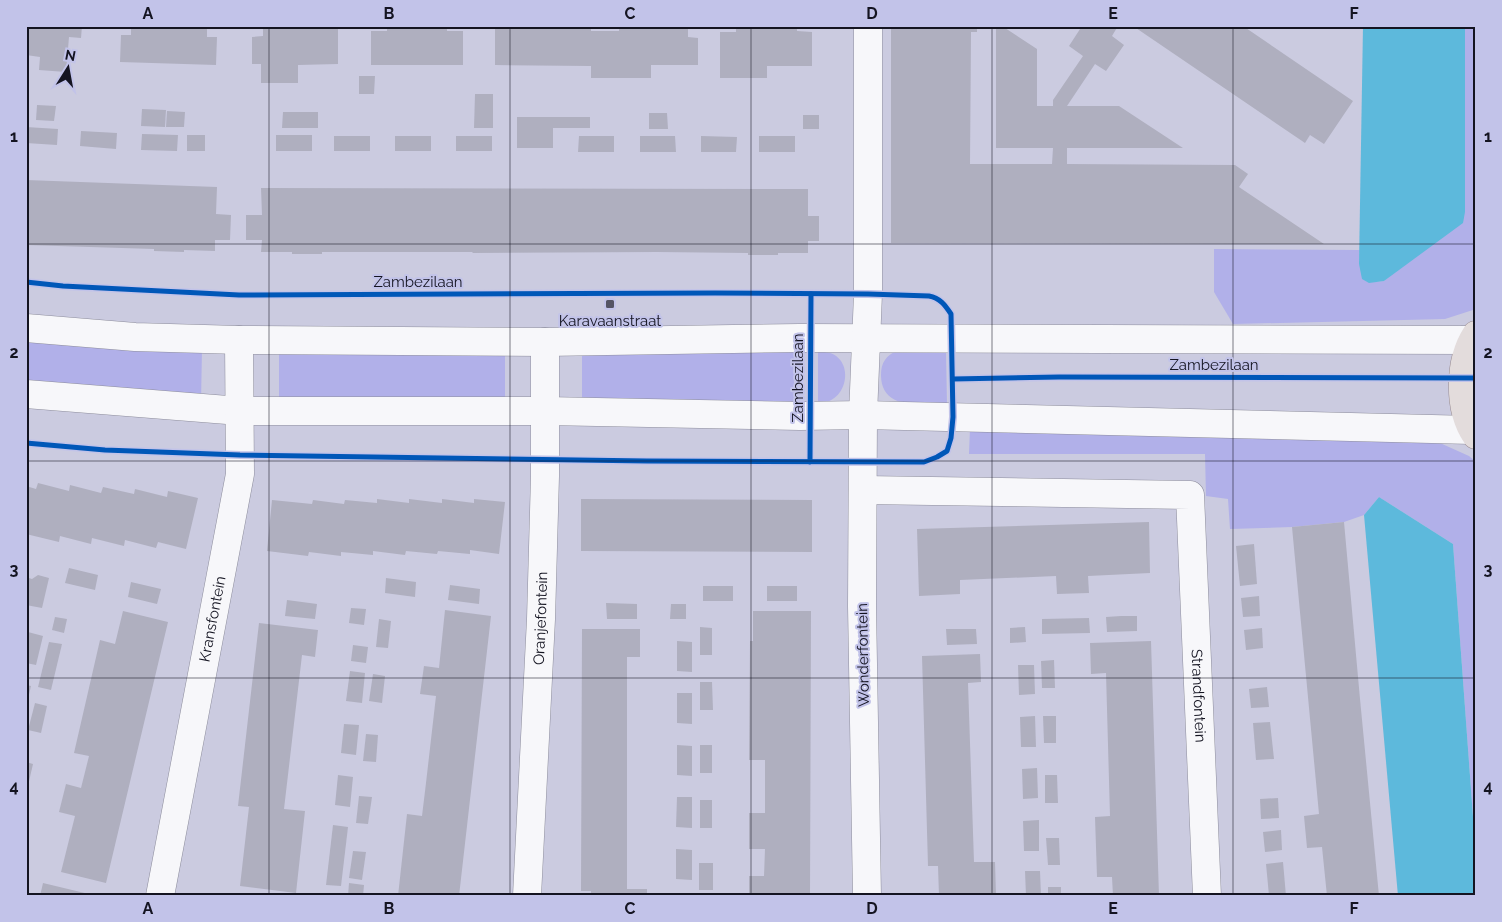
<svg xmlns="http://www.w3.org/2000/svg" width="1502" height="922" font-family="Raleway,sans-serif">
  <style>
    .green { fill: #b1b0e9 }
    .water { fill: #5db9dc }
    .building { fill: #afafbf }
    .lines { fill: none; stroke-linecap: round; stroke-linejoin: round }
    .minor-casing { stroke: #8d8d9c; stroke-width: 29 }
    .major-casing { stroke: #988b90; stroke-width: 29 }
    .minor { stroke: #f7f7fa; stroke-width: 28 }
    .major { stroke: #e3dcdc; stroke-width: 28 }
    .cycleway-casing { stroke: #c2c3e9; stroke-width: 8 }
    .cycleway { stroke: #0057b8; stroke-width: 5 }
    .grid { fill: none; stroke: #141421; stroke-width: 1; stroke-opacity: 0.55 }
    .poi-dot { fill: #545464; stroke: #c2c3e9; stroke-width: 2 }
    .labels { text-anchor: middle; stroke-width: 4; stroke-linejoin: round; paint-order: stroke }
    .street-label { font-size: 15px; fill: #141421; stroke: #c2c3e9 }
    .poi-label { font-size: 15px; fill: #141421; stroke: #c2c3e9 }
    .neatline { fill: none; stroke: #141421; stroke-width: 2 }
    .grid-label { font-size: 16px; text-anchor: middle; font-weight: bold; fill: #141421 }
  </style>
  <rect width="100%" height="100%" fill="#cbcbe0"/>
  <g class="green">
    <path d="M1465,26H1476V309L1445,319L1233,324L1214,292V249L1360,250L1359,264L1373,282L1384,281L1465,212Z"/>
    <path d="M26,339L202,349L201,402L26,389Z"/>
    <path d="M505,349V401H279V350Z"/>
    <path d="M582,350H794V403L582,402Z"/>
    <path d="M898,350H946L947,404C922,404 881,411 881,375C881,362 886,356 898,350Z"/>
    <path d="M818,351C822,352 827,352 830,353C855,361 848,404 818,403Z"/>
    <path d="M970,428L1440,443L1469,456L1476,462V858L1453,544L1379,497L1364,515L1344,522L1292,527L1230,529L1228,499L1206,496L1205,454H969Z"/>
  </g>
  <g class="water">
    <path d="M1363,26H1465V212L1463,223L1384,281L1369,283L1362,279L1359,264Z"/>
    <path d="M1379,497L1453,544L1476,858V896H1398L1364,515Z"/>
  </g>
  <g class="building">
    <path d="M26,26H82L81,38L69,37L66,72L39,70L40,57L26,55Z"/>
    <path d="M131,26H207V37H217L216,65L120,62L121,35H131Z"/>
    <path d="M263,26H338V64L298,65V83H261V64H252V37L263,36Z"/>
    <path d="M387,26H447V31H463V65H371V31H387Z"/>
    <path d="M495,26H591V31H619V26H688V37L698,38V65H651V78H591V66L495,65Z"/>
    <path d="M736,26H797V31L812,32V66H767V78H720V32H736Z"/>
    <path d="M891,26H977V32H971L970,164H1052L1053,148H996V26H1002L1037,49V106H1053V100L1083,56L1069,46L1082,26H1118L1112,36L1124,45L1106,71L1095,64L1067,106H1119L1183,148H1067V164L1235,165L1248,174L1239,187L1324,244L891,243Z"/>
    <path d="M1133,26H1243L1353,101L1324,144L1310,135L1305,143Z"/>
    <path d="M359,76H375L374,94H359Z"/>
    <path d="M475,94H493V128H474Z"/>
    <path d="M37,105L56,106L54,121L36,120Z"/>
    <path d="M142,109L166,110L165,127L141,126Z"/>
    <path d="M167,111L185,112L184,127H166Z"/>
    <path d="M283,112H318V128H282Z"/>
    <path d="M649,113H667L668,129H649Z"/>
    <rect x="803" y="115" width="16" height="14"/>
    <path d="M517,117H590V128H553V148H517Z"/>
    <path d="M26,127L58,129L57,145L26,143Z"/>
    <path d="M81,131L117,133L116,149L80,146Z"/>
    <path d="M142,134L178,135L177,151L141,150Z"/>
    <rect x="187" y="135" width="18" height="16"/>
    <rect x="276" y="135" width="36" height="16"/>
    <rect x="334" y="136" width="36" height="15"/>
    <rect x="395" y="136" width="36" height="15"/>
    <rect x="456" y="136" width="36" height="15"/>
    <path d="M579,136H614V152H578Z"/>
    <path d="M640,136H675L676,152H640Z"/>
    <path d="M701,136L737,137L736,152H701Z"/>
    <rect x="759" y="136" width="36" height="16"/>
    <path d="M26,180L217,187L216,214L231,215L230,240H215V251L184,250V252L154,251V249L26,245Z"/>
    <path d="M261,188L808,189V216H819V241H808V253H778V255H748V253L657,252L472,253L473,252H322V254H292V252H261L262,240H246V215H262Z"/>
    <path d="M38,483L69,491L70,485L101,493L103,487L134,494L135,489L167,497L168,491L198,498L186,549L158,542L156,548L125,540L124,546L92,538L91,544L60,536L59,542L26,534V486L36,489Z"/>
    <path d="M377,499L409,503V499L442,503V499L474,503V499L505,502L499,554L470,550V554L438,551L437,554L406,551L405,555L373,551V555L341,552V556L309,552L308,556L267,551L272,500L312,504L313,500L344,504L345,500L377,503Z"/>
    <path d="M581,499L812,500V552L581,551Z"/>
    <path d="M1149,522L1150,573L1088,576L1089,593L1057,594L1056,576L960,580V594L919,596L917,529Z"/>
    <path d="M1344,522L1360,699L1379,896H1327L1322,847L1307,848L1304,816L1319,814L1292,527Z"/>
    <path d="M1254,544L1257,584L1240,586L1236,546Z"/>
    <path d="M69,568L98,575L95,590L65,583Z"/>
    <path d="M38,575L49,578L42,608L26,605V577L32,579Z"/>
    <path d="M386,578L416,582L415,597L385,593Z"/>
    <path d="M131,582L161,589L157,604L128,597Z"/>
    <path d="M450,585L480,589L479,604L448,600Z"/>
    <rect x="703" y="586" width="30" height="15"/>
    <rect x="767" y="586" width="30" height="15"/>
    <path d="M1259,596L1260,616L1243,617L1241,598Z"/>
    <path d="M287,600L317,604L315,619L285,616Z"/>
    <path d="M606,603L637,604V619H607Z"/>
    <path d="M671,604H686V619H670Z"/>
    <path d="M351,608L366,609L364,625L349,623Z"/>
    <path d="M445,610L491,616L459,896H398L407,814L422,816L426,783L436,696L420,694L424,666L439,668Z"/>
    <path d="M123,611L168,622L106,883L61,872L75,816L59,812L66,784L81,788L89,756L74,753L100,640L115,644Z"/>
    <path d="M753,611H811L810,896H749V876H764L765,849H749V813H765V760H749L750,641H753Z"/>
    <path d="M1121,616H1137V631L1107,632L1106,617Z"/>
    <path d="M55,617L67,619L64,633L52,630Z"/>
    <path d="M1089,618L1090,633L1042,634V619Z"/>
    <path d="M379,619L391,621L388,648L376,647Z"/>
    <path d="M259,623L318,630L315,657L302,655L284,809L305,811L296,893L240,886L249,807L238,806Z"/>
    <path d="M700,627L712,628V655H700Z"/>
    <path d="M1025,627L1026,642L1010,643V628Z"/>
    <path d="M1262,628L1263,648L1246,650L1244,630Z"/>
    <path d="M582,629H640V657H627V889H647V896H591V891H581Z"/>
    <path d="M946,629H976L977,644L947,645Z"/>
    <path d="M28,632L43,636L36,665L26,663V639Z"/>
    <path d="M677,641L692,642V672L677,671Z"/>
    <path d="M1151,641L1159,896H1113L1112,877H1097L1095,817L1110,816L1106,673L1091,674L1090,643Z"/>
    <path d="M49,642L62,644L51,690L38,687Z"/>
    <path d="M353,645L368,647L366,663L351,661Z"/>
    <path d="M980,654L981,682L968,683L974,862H995L996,896H939L938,866H928L922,656Z"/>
    <path d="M1054,660L1055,688H1042L1041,661Z"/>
    <path d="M1018,665H1034L1035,694L1019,695Z"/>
    <path d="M350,671L365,673L362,703L346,701Z"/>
    <path d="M373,674L385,676L382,703L369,701Z"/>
    <path d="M700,682H712L713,710H700Z"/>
    <path d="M26,685L31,686L27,703L26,702Z"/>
    <path d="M1267,687L1269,707L1251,708L1249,689Z"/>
    <path d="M677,693H692V724L677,723Z"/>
    <path d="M35,703L47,706L41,733L28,730Z"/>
    <path d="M1035,716L1036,747H1021L1020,717Z"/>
    <path d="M1043,716H1056V743H1044Z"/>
    <path d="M1270,722L1274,759L1256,760L1253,723Z"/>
    <path d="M344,724L359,725L356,755L341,753Z"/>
    <path d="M366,734L378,735L376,762L363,761Z"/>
    <path d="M677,745L692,746V776L677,775Z"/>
    <rect x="700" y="745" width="12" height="28"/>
    <path d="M26,762L33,764L27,790H26Z"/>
    <path d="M1037,768L1038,798L1023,799L1022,769Z"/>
    <path d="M338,775L353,777L350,807L335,805Z"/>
    <path d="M1045,775H1057L1058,803H1045Z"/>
    <path d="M359,796L372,797L368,824L356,823Z"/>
    <path d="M677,797H692V828L676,827Z"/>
    <path d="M1278,798L1279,818L1261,819L1260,799Z"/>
    <rect x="700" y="800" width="12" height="28"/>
    <path d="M1039,820V851H1024L1023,821Z"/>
    <path d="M333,825L348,827L341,886L326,885Z"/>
    <path d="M1281,830L1282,850L1265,852L1263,832Z"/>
    <path d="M1046,838H1059L1060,865H1048Z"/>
    <path d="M676,849L692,850V880L676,879Z"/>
    <path d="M353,851L366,852L362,880L349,878Z"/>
    <path d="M1283,862L1286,896H1269L1266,864Z"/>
    <rect x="699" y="863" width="14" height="27"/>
    <path d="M1025,871H1040L1041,896H1026Z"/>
    <path d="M43,883L93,895L92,896H40Z"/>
    <path d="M349,883L364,885L363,896H348Z"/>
    <rect x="1048" y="887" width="13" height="9"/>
  </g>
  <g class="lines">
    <defs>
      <g id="minor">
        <path d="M26,328L135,337L239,340L545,342L800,338L1472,340"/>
        <path d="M26,394L240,411H545L800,416L863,415L1472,430"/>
        <path id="s1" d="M863,490L1190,495L1207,896"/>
        <path id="s2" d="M160,896L240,474L239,340"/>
        <path id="s3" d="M527,896L541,619L545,476V342"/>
        <path d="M867,896L862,606L863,415L868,294V26"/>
      </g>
      <path id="major" d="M1476,335C1459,361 1458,409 1476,435"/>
    </defs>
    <use href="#minor" class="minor-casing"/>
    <use href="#major" class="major-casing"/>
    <use href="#minor" class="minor"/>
    <use href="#major" class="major"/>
    <defs>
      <g id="cycleway">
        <path d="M26,282L63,286L239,295L715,293L868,294L929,296C940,298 945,305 951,314L953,417L951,438L947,451L937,457L924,462L647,461L240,455L105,450L26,443"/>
        <path d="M953,379L1059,377L1476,378"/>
        <path d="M810,462L811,294"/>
      </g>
    </defs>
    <use href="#cycleway" class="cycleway-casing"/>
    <use href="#cycleway" class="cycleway"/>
  </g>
  <path class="grid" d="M269,26V896M510,26V896M751,26V896M992,26V896M1233,26V896M26,244H1476M26,461H1476M26,678H1476"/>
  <rect class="poi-dot" x="605" y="299" width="10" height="10" rx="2.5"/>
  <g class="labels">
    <g class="street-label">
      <text x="418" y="287">Zambezilaan</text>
      <text x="1214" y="370">Zambezilaan</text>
      <text transform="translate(798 378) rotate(-90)" y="5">Zambezilaan</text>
      <text dy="5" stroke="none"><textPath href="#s2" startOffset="282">Kransfontein</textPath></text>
      <text dy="5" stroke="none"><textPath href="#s3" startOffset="278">Oranjefontein</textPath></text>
      <text transform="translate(863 655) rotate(-91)" y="5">Wonderfontein</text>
      <text dy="5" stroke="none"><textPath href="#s1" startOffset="528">Strandfontein</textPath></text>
    </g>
    <g class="poi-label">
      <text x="610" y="326">Karavaanstraat</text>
    </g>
  </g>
  <rect width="1502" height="922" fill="none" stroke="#c2c3e9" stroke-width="55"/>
  <g transform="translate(68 68) rotate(11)" stroke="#c2c3e9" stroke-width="4" paint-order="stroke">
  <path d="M0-4L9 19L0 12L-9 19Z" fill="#141421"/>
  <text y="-8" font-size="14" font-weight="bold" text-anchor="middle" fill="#141421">N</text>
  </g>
  <rect x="28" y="28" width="1446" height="866" class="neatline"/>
  <g class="grid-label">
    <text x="148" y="19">A</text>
    <text x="389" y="19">B</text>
    <text x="630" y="19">C</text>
    <text x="872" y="19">D</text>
    <text x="1113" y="19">E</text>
    <text x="1354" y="19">F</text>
    <text x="14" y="142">1</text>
    <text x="1488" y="142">1</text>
    <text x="14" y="358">2</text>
    <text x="1488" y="358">2</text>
    <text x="14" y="575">3</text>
    <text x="1488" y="575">3</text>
    <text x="14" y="792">4</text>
    <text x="1488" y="792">4</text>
    <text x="148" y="914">A</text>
    <text x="389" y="914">B</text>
    <text x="630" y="914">C</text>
    <text x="872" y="914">D</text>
    <text x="1113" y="914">E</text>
    <text x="1354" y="914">F</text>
  </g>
</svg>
